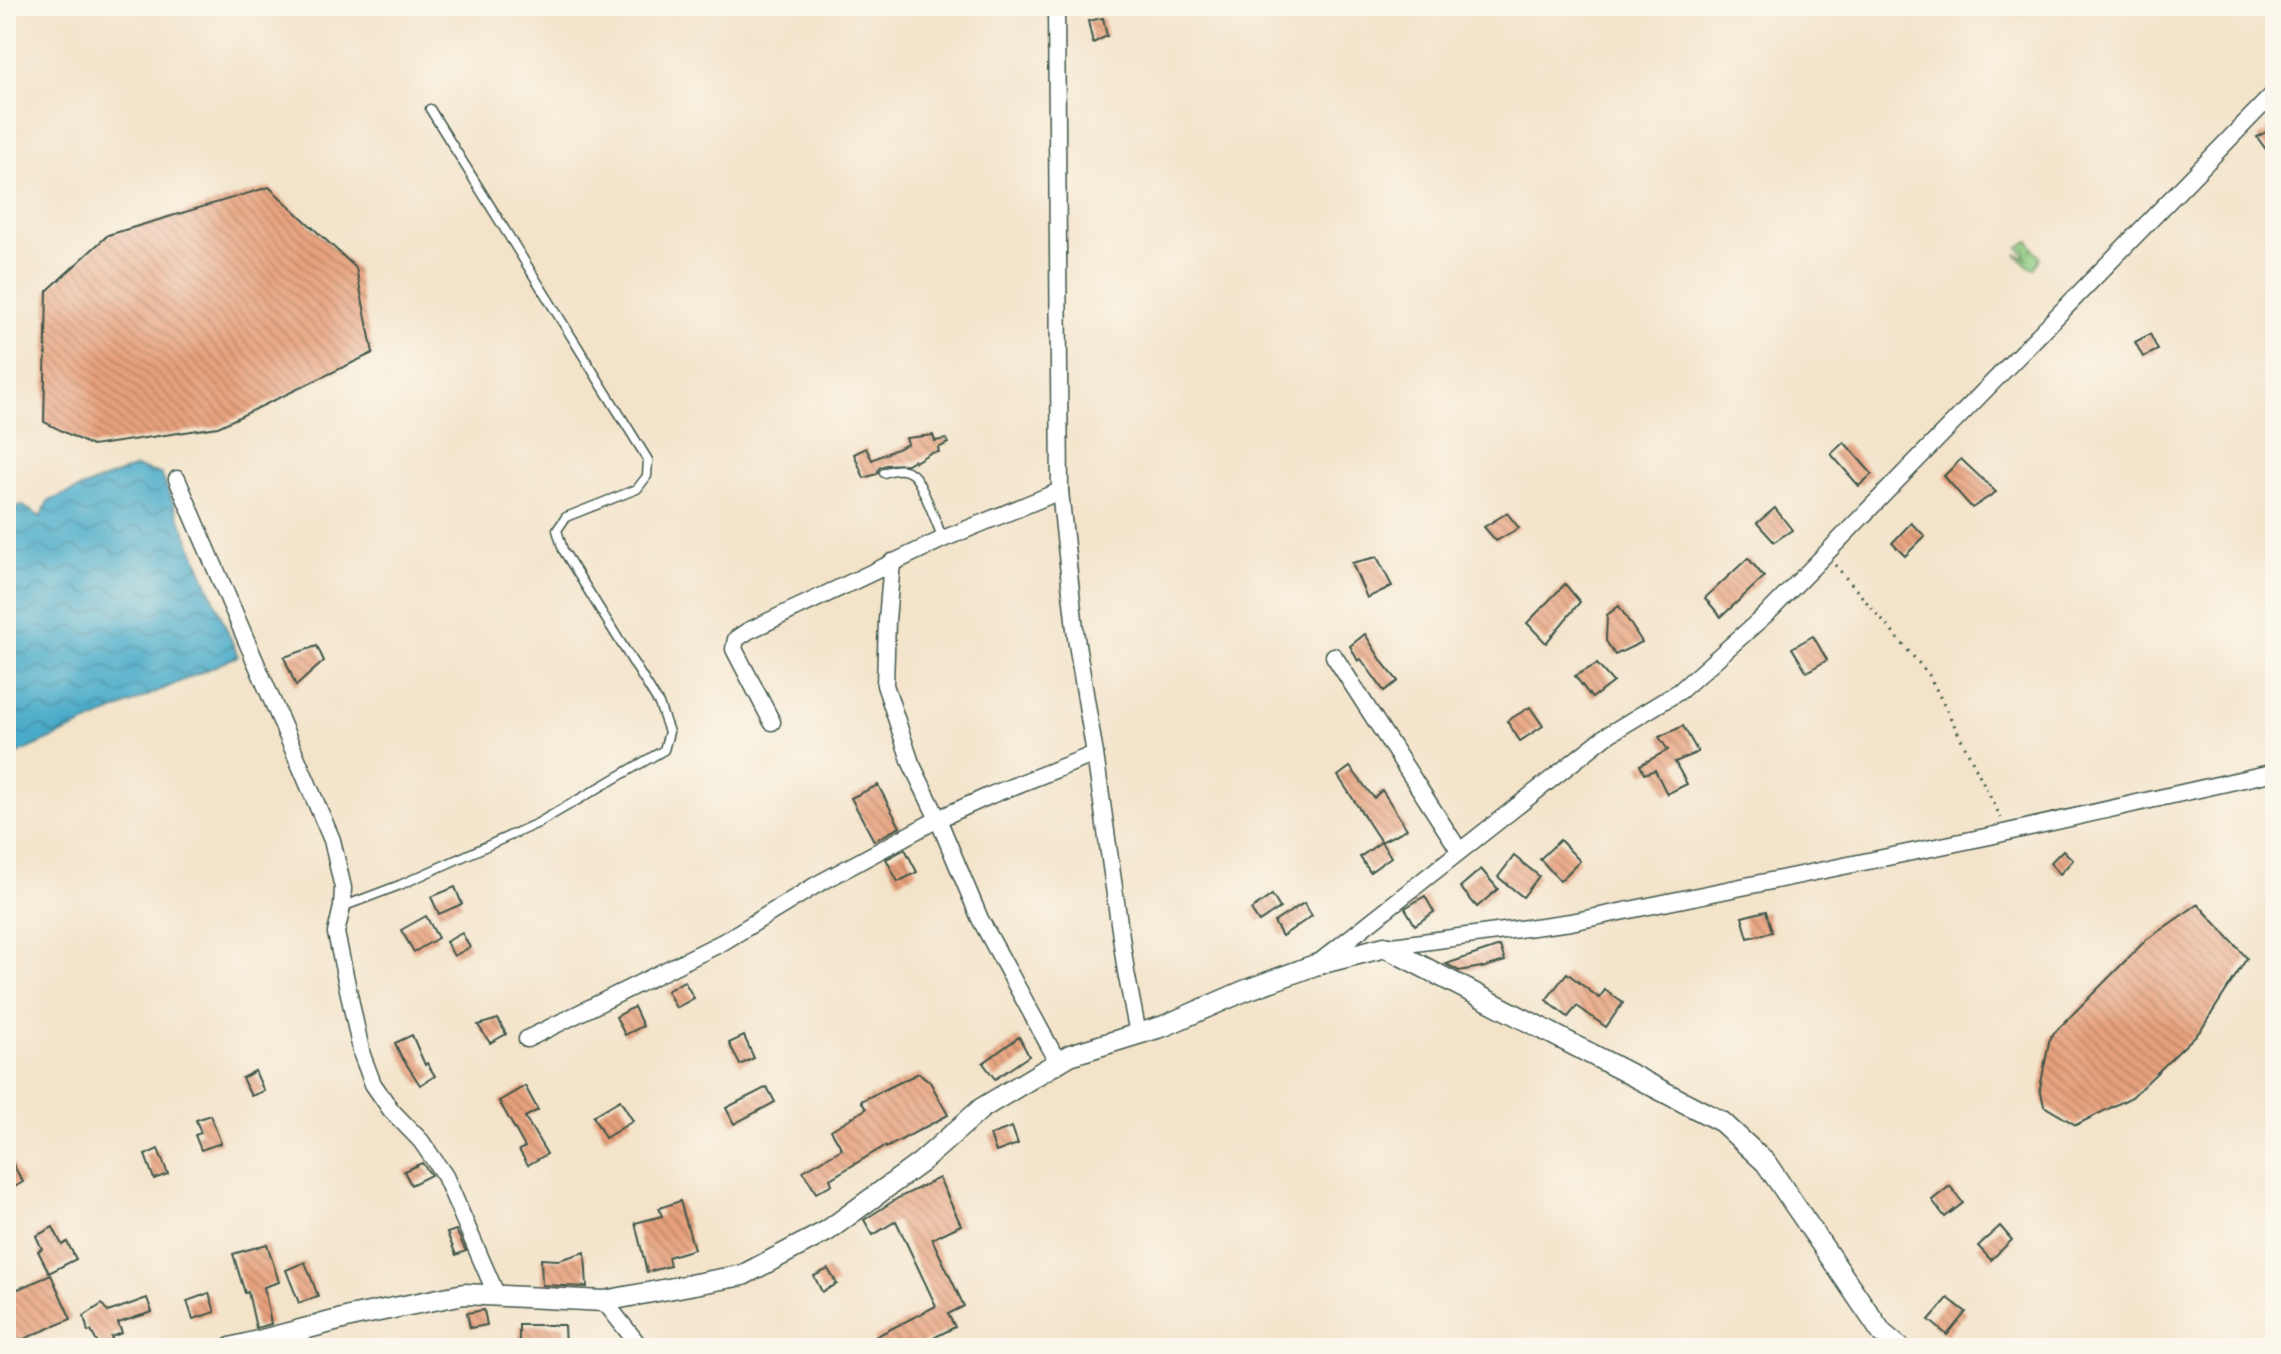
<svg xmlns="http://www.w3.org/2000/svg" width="2281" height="1354" font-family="'IM FELL French Canon',serif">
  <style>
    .grass { fill: url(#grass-tufts); stroke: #58855b; stroke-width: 2 }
    .water { fill: url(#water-waves); stroke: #34747e; stroke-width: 2 }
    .building { fill: url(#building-back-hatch) }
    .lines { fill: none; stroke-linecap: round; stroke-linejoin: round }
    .service-casing { stroke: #3f564a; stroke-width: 11 }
    .minor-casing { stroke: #3f564a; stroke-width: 19 }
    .tertiary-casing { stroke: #3f564a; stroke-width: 23 }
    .path { stroke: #3f564a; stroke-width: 3; stroke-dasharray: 2 6; stroke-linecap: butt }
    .service { stroke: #fff; stroke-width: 8 }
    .minor { stroke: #fff; stroke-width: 16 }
    .tertiary { stroke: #fff; stroke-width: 20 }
  </style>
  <defs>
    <pattern id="grass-tufts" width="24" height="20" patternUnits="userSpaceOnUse" patternTransform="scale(2)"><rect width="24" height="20" fill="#90cd82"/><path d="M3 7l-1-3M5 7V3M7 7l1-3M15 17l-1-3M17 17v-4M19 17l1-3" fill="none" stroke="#75a86b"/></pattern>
    <pattern id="water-waves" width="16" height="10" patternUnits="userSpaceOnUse" patternTransform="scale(2)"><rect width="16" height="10" fill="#4aabc9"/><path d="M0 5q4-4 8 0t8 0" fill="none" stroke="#3d8ca4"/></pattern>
    <pattern id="building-back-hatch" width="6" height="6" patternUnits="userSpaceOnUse" patternTransform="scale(2)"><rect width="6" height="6" fill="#e7a07b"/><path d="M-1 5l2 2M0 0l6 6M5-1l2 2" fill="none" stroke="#bb8466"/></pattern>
  </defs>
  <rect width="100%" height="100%" fill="#fbf7ec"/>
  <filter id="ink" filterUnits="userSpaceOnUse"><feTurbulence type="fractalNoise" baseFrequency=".0125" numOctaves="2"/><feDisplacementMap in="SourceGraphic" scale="16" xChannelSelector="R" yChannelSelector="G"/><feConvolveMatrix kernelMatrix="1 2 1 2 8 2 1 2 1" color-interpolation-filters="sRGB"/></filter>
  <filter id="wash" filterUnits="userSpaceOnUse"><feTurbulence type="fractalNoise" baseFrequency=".006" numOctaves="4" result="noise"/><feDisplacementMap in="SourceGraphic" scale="32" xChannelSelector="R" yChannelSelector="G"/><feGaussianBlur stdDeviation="1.8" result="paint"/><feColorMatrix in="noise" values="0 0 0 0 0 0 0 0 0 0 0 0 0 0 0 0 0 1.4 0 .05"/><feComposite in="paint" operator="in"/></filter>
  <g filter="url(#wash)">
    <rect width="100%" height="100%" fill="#f3e3c9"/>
    <path class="grass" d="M2029,241L2040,258L2034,269L2027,265L2016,254L2027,258L2019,247Z"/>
    <path class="water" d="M135,467L161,474L238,656L6,759V512L21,505L41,517L48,501Z"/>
    <g id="blocks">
      <g class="building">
        <path d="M1103,18L1107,36L1093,43L1088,21Z"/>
        <path d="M2275,127V162L2257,137Z"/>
        <path d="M269,187L356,268L373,353L218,427L92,446L44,422L47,291L108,235Z"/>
        <path d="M2150,334L2158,350L2143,357L2135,342Z"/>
        <path d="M933,435L935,441L946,439L948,443L938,448L939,452L930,453L915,462L914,460L907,464L886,465L879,468L877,474L864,478L854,454L866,448L872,460L908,444L906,438Z"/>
        <path d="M1844,442L1872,474L1859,486L1831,454Z"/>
        <path d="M1961,459L1996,492L1972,508L1944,476Z"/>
        <path d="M1775,508L1792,530L1774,542L1757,523Z"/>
        <path d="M1507,513L1519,528L1496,541L1484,527Z"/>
        <path d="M1911,523L1925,536L1905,556L1892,543Z"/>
        <path d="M1377,557L1392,586L1367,598L1352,563Z"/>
        <path d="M1748,558L1764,577L1721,617L1705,598Z"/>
        <path d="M1565,584L1580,602L1546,643L1527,623Z"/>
        <path d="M1619,606L1642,642L1615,655L1606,641L1607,615Z"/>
        <path d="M1365,634L1383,663L1398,681L1384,691L1361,659L1358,661L1350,646Z"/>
        <path d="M1813,636L1827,660L1807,672L1792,648Z"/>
        <path d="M317,646L324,661L296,686L284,657Z"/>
        <path d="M1597,664L1613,682L1592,698L1575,676Z"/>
        <path d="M1530,707L1543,726L1520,741L1507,721Z"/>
        <path d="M1683,726L1698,752L1675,762L1687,784L1667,794L1655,770L1644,774L1640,765L1668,750L1659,737Z"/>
        <path d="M1350,767L1374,798L1382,790L1407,829L1381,842L1338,776Z"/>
        <path d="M878,785L900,827L874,841L851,798Z"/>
        <path d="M1560,840L1580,861L1560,881L1540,859Z"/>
        <path d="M1381,842L1391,857L1370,872L1360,857Z"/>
        <path d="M905,849L917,872L898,882L886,859Z"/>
        <path d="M2063,850L2073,860L2060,874L2050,863Z"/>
        <path d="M1514,856L1539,876L1523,897L1498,877Z"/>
        <path d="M1481,869L1498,889L1477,907L1460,887Z"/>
        <path d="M455,887L462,904L439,914L431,897Z"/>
        <path d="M1272,895L1280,908L1259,922L1251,910Z"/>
        <path d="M1425,896L1434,912L1415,925L1405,908Z"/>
        <path d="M1304,903L1312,916L1282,936L1274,922Z"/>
        <path d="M2198,904L2247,958L2201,1030L2132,1097L2076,1125L2044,1106L2040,1088L2050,1037L2146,940Z"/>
        <path d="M1766,911L1772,932L1748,938L1742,917Z"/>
        <path d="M426,916L438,938L414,952L401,930Z"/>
        <path d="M462,933L470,947L454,956L446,942Z"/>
        <path d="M1500,946L1505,961L1482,968V967L1459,971L1446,964Z"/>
        <path d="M1567,973L1599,998L1605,990L1623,1003L1606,1027L1577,1006L1568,1017L1546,1000Z"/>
        <path d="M684,981L694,998L676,1008L667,991Z"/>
        <path d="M634,1007L643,1026L625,1035L616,1017Z"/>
        <path d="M498,1019L506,1034L490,1043L478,1025Z"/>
        <path d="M412,1035L425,1065L427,1063L435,1076L420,1085L401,1056L395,1043Z"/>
        <path d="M744,1036L754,1058L740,1065L729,1043Z"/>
        <path d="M1019,1037L1029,1056L995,1079L983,1063Z"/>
        <path d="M255,1071L264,1091L251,1096L242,1078Z"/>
        <path d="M919,1073L930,1082L948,1115L886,1148L885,1146L830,1179L832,1184L816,1193L803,1171L842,1149L831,1130L866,1109L861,1101Z"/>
        <path d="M525,1086L538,1110L525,1117L547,1154L528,1165L519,1150L525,1147L499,1101Z"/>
        <path d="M767,1087L775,1102L734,1124L726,1108Z"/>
        <path d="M620,1100L633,1121L605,1138L593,1116Z"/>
        <path d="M210,1115L221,1143L201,1150L195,1135L201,1133L196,1120Z"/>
        <path d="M1012,1127L1018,1144L996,1152L990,1135Z"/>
        <path d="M158,1149L168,1174L154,1179L145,1155Z"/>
        <path d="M6,1152L23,1182L11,1189L6,1181Z"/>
        <path d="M422,1163L431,1175L411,1185L404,1171Z"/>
        <path d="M939,1178L961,1225L932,1239L964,1306L948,1314L955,1327L914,1348H878L873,1338L936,1306L896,1221L873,1235L864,1220L898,1198Z"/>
        <path d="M1950,1186L1963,1203L1945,1217L1932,1200Z"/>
        <path d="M680,1201L694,1249L668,1257L670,1266L647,1272L635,1223L662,1216L659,1208Z"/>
        <path d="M2000,1226L2012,1240L1991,1260L1978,1246Z"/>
        <path d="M53,1227L62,1245L67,1242L76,1259L49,1273L38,1251L42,1249L36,1236Z"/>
        <path d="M456,1230L466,1251L456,1255L447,1233Z"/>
        <path d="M267,1244L279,1282L264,1287L271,1324L256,1328L248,1292L245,1293L233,1254Z"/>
        <path d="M585,1252L587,1287L542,1285L541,1259L559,1260Z"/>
        <path d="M305,1262L318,1296L299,1303L286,1270Z"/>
        <path d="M828,1269L837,1284L822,1292L814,1276Z"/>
        <path d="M51,1275L71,1319L17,1342L6,1312V1294Z"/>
        <path d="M209,1293L215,1312L193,1319L187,1301Z"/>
        <path d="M147,1298L152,1312L118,1323L122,1333L111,1337L116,1348H100L91,1331L88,1332L84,1316L102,1304L108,1312Z"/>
        <path d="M1948,1298L1966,1312L1947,1335L1929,1320Z"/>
        <path d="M484,1310L487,1325L470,1328L467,1313Z"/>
        <path d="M519,1325H564L565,1348H519Z"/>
      </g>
    </g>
  </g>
  <g filter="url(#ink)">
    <use href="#blocks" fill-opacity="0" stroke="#3f564a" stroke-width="2"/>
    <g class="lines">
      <defs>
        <g id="service">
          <path d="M884,473C894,469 907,467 915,477C923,486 937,525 943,539"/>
          <path d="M342,907L400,885L538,823L664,750L669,732L659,704L563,550L557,530L566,517L637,489L647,476L648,460L430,109"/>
        </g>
        <g id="minor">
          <path d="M1056,6L1060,491L1076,638L1095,754L1126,972L1138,1034"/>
          <path d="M177,479L332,840L343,888L342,907L336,933L362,1055L373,1084L391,1110L421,1141L445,1176L497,1296"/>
          <path d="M892,562L887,620L885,685L911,763L938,819L980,919L1058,1062"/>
          <path d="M1334,656L1459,850"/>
          <path d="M772,722L734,649L736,639L748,631L943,539L1060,491"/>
          <path d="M1385,947L1571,922L1990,836L2275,772"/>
          <path d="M1317,964L1606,736L1680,691L1772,609L2275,92"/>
          <path d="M527,1039L723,942L816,885L938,819L991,795L1095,754"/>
          <path d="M604,1301L641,1348"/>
        </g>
        <path id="tertiary" d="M231,1348L354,1316L464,1294L604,1301L743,1275L827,1231L920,1163L982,1108L1070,1055L1164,1026L1244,991L1315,965L1385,947L1722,1122L1766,1163L1882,1333L1900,1348"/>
      </defs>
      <use href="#service" class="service-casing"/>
      <use href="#minor" class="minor-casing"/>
      <use href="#tertiary" class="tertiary-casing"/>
      <path class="path" d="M1835,565L1929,675L2001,818"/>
      <use href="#service" class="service"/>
      <use href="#minor" class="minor"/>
      <use href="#tertiary" class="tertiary"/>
    </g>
  </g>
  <rect width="2281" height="1354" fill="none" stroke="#fbf7ec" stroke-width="32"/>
</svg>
